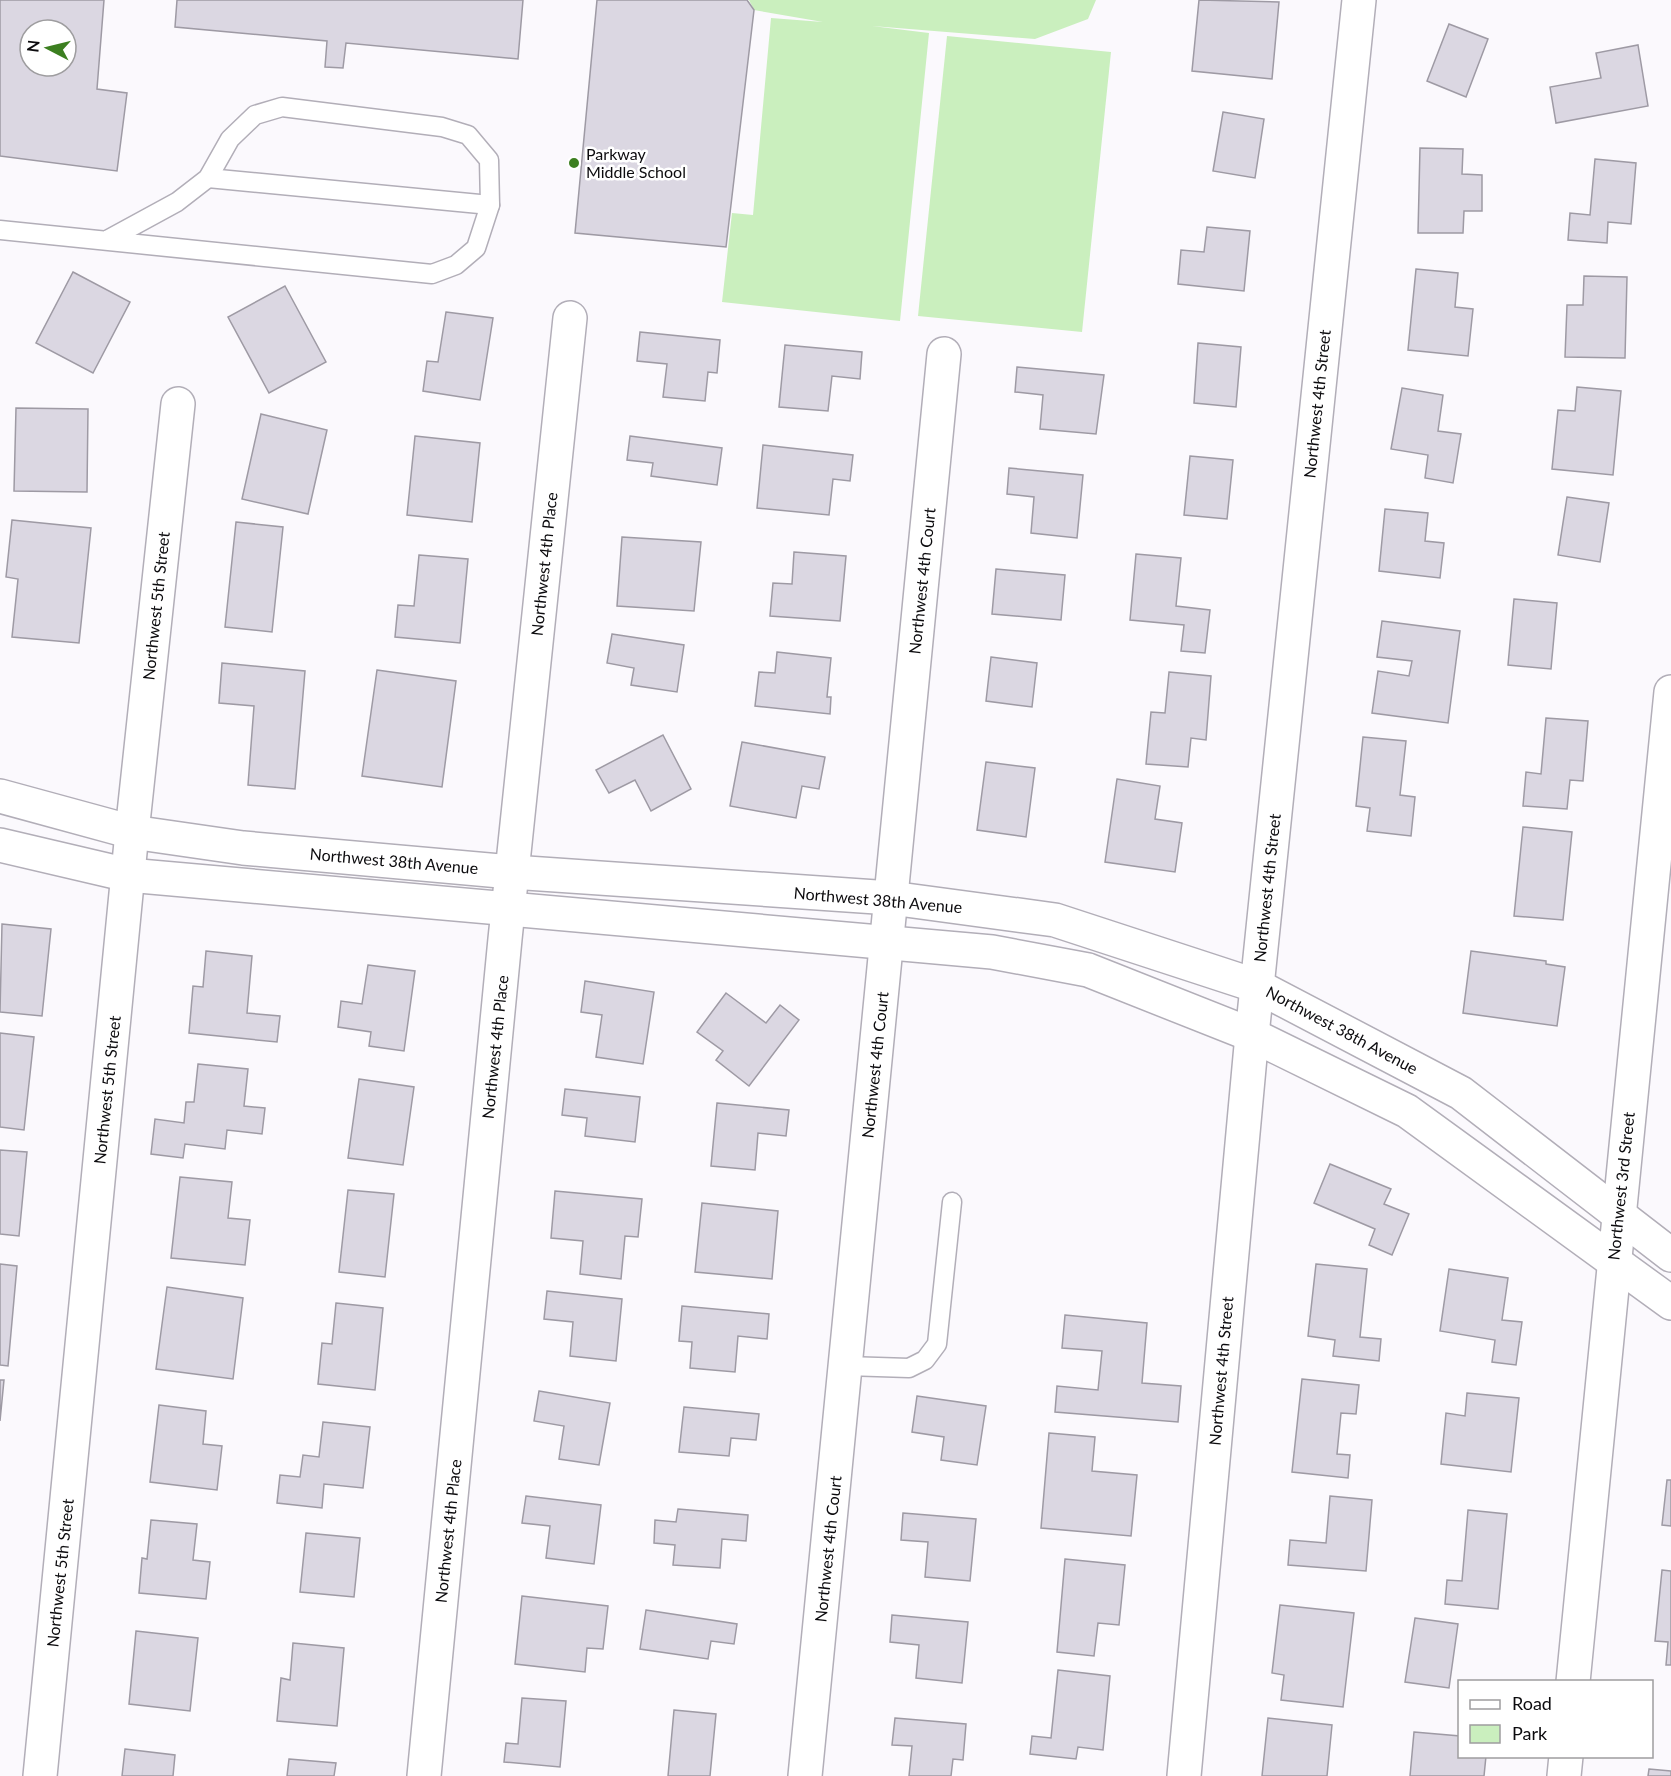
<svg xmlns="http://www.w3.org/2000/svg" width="1671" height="1776" font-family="Lato,sans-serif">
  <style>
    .green { fill: #caefbe }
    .building { fill: #dbd7e2; stroke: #9e9aa4; stroke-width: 1.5; fill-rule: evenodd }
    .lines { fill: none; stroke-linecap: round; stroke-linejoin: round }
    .service-casing { stroke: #b2aeb8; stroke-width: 21 }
    .minor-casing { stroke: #b2aeb8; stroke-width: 36 }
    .service { stroke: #fff; stroke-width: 18 }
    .minor { stroke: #fff; stroke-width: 33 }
    .poi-dot { fill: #3c7f20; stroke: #fff; stroke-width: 2 }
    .labels { text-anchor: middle; stroke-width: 5; stroke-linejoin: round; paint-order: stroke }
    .poi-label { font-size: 16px; fill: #0c0b0e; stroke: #fff; text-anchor: start }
    .street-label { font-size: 16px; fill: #0c0b0e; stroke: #fff }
  </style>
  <rect width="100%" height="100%" fill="#fbf9fd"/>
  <g class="green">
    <path d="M749,0H1096L1088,19L1035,39L872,26L929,33L900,321L722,302L732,213L753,215L771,18L823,22L754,10Z"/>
    <path d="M947,36L1111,52L1082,332L918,316Z"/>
  </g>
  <g class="building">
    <path d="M0,0H104L97,89L127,93L117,171L0,156ZM30,30H66V66H30Z"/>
    <path d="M177,0H523L518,59L346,43L343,68L325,67L327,41L175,27Z"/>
    <path d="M597,0H747L754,10L726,247L575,233Z"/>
    <path d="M1199,0L1279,2L1272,79L1192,71Z"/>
    <path d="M1449,24L1488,39L1466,97L1427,81Z"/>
    <path d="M1638,45L1648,106L1556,123L1550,87L1601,78L1596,53Z"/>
    <path d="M1223,112L1264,119L1255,178L1213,171Z"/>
    <path d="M1420,148L1463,149L1462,174L1482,175V211H1464L1463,233H1418Z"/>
    <path d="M1595,159L1636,163L1631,224L1608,222L1607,243L1568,240L1570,213L1590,215Z"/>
    <path d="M1207,227L1250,231L1244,291L1178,284L1181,250L1204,252Z"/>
    <path d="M1416,269L1458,273L1455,307L1473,309L1468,356L1408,350Z"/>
    <path d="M73,272L130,302L93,373L36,343Z"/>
    <path d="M1584,276L1627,277L1625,358L1565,357L1567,305H1583Z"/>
    <path d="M285,286L326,362L269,393L228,317Z"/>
    <path d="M446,312L493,318L480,400L423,391L427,361L438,362Z"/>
    <path d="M640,332L720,340L717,373L708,372L705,401L663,397L667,364L637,361Z"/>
    <path d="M1198,343L1241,347L1236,407L1194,403Z"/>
    <path d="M785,345L862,352L860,379L832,376L828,411L779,407Z"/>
    <path d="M1017,367L1104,375L1096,434L1040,429L1043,395L1015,392Z"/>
    <path d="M1577,387L1621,391L1613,475L1552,469L1558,410L1575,411Z"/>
    <path d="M1402,388L1443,395L1438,431L1461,434L1453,483L1425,478L1428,455L1391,449Z"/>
    <path d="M16,408L88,409L87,492L14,491Z"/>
    <path d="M261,414L327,430L308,514L242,499Z"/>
    <path d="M415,436L480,443L472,522L407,515Z"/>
    <path d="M630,436L722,448L717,485L651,476L653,463L627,460Z"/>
    <path d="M763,445L853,455L850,481L833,479L829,515L757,508Z"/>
    <path d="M1190,456L1233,460L1227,519L1184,515Z"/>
    <path d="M1009,468L1083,475L1077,538L1031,533L1034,497L1007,494Z"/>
    <path d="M1567,497L1609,503L1600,562L1558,555Z"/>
    <path d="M1385,509L1428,513L1425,541L1444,543L1440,578L1379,571Z"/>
    <path d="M12,520L91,528L79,643L12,637L18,579L6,577Z"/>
    <path d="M236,522L283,527L272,632L225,627Z"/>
    <path d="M622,537L701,542L694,611L617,606Z"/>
    <path d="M794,552L846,556L840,621L770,616L773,583L792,584Z"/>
    <path d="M1136,554L1181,558L1176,606L1210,610L1205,653L1181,651L1184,625L1130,620Z"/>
    <path d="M419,555L468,559L460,643L395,637L398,605L414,606Z"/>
    <path d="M996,569L1065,575L1061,620L992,614Z"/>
    <path d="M1514,599L1557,603L1551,669L1508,665Z"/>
    <path d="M1382,621L1460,631L1448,723L1372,713L1378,671L1409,676L1412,661L1377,657Z"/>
    <path d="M612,634L684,645L677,692L631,685L634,668L607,663Z"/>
    <path d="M777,652L831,658L827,697H831L830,714L755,706L759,672L775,673Z"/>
    <path d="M991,657L1037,663L1032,707L986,701Z"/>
    <path d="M222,663L305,671L295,789L248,785L254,706L219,703Z"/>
    <path d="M377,670L456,681L442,787L362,776Z"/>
    <path d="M1169,672L1211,676L1206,740L1191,738L1188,767L1146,764L1151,712L1165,713Z"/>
    <path d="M1546,718L1588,721L1583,781L1570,780L1567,809L1523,806L1526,772L1541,774Z"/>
    <path d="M663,735L691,789L651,811L635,780L609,793L596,770Z"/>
    <path d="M1363,737L1406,741L1400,795L1415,797L1411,836L1367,831L1370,808L1356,806Z"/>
    <path d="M742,742L825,757L819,789L802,786L796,818L730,806Z"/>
    <path d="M986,762L1035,768L1026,837L977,830Z"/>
    <path d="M1117,779L1160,786L1155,819L1182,823L1175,872L1105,862Z"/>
    <path d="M1523,827L1572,832L1563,920L1514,916Z"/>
    <path d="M2,924L51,929L42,1016L0,1012Z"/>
    <path d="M206,951L252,956L247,1013L280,1016L277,1042L189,1033L193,986L203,987Z"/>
    <path d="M1471,951L1546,961V964L1565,967L1557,1026L1463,1013Z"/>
    <path d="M368,965L415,971L404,1051L369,1046L371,1032L338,1027L341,1001L362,1004Z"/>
    <path d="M585,981L654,992L643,1064L596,1057L602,1015L581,1012Z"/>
    <path d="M726,993L766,1023L780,1005L799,1020L749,1086L716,1060L723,1051L697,1032Z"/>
    <path d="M0,1033L34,1037L24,1130L0,1127Z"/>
    <path d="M198,1064L248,1069L244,1106L265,1108L262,1134L227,1130L225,1149L185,1144L183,1158L151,1154L155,1119L184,1123L186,1102H194Z"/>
    <path d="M359,1079L414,1087L403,1165L348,1158Z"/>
    <path d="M565,1089L640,1097L635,1142L585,1136L587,1118L562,1115Z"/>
    <path d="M717,1103L789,1110L786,1136L758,1133L755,1170L711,1166Z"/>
    <path d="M0,1150L27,1152L19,1236L0,1234Z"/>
    <path d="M1330,1164L1391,1189L1384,1204L1409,1214L1392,1255L1369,1245L1375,1229L1314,1203Z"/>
    <path d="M180,1177L232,1182L228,1218L250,1220L245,1265L171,1258Z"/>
    <path d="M348,1190L394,1194L385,1277L339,1272Z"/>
    <path d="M555,1191L642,1199L638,1237L625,1236L621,1279L580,1274L583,1241L551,1238Z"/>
    <path d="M702,1203L778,1211L772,1279L695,1272Z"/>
    <path d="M0,1264L17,1266L8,1366L0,1365Z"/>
    <path d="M1316,1264L1367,1269L1360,1337L1381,1339L1379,1361L1333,1356L1335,1340L1308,1336Z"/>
    <path d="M1449,1269L1508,1278L1502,1320L1522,1322L1516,1365L1492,1362L1495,1340L1440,1331Z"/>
    <path d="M167,1287L243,1298L233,1379L156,1369Z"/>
    <path d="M547,1291L622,1299L616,1361L570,1356L573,1322L544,1319Z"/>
    <path d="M336,1303L383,1308L375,1390L318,1384L322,1343L332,1344Z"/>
    <path d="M682,1306L769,1314L767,1339L738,1336L735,1372L690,1368L692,1342L679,1341Z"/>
    <path d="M1065,1315L1147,1323L1142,1383L1181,1386L1178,1422L1055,1412L1057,1386L1098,1390L1102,1351L1062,1348Z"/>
    <path d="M1302,1379L1359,1385L1356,1414L1341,1413L1337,1454L1350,1455L1348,1478L1292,1472Z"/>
    <path d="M0,1380H4L0,1421Z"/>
    <path d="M539,1391L610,1403L599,1465L559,1459L564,1426L534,1421Z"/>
    <path d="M1467,1393L1519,1398L1511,1472L1441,1464L1446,1413L1465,1416Z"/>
    <path d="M917,1396L986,1406L977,1465L941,1460L944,1437L912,1432Z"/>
    <path d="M159,1405L206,1411L203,1444L222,1446L217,1490L150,1482Z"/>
    <path d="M684,1407L759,1414L756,1440L731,1438L729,1456L679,1452Z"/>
    <path d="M323,1422L370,1427L363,1488L324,1484L322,1508L277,1503L280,1475L300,1477L303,1455L319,1457Z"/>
    <path d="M1049,1433L1095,1437L1092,1471L1137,1475L1131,1536L1041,1528Z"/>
    <path d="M1667,1480H1671V1526L1662,1525Z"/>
    <path d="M526,1496L601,1505L594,1564L546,1558L550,1526L522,1523Z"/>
    <path d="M1330,1496L1372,1500L1366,1571L1288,1565L1290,1540L1326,1543Z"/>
    <path d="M678,1509L748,1515L746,1541L722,1539L720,1568L673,1565L675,1545L654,1543L655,1520L676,1522Z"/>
    <path d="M1468,1510L1507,1514L1498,1609L1445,1604L1447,1580L1462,1581Z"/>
    <path d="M903,1513L976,1519L970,1581L925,1577L928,1542L901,1540Z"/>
    <path d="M151,1520L197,1524L193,1560L210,1562L206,1599L139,1593L142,1558L147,1559Z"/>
    <path d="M306,1533L360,1538L354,1597L300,1592Z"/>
    <path d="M1065,1559L1125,1565L1119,1625L1098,1623L1094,1656L1057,1652Z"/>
    <path d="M1662,1570L1671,1571V1665H1666L1668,1642L1655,1641Z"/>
    <path d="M522,1596L608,1606L603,1649L587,1648L585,1672L515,1664Z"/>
    <path d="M1280,1605L1354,1613L1343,1707L1281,1700L1284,1675L1272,1673Z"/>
    <path d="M646,1610L737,1624L734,1644L711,1641L708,1659L640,1649Z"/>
    <path d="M892,1615L968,1622L962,1683L916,1678L919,1645L890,1642Z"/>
    <path d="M1415,1618L1458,1624L1449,1688L1405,1682Z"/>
    <path d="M136,1631L198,1638L190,1711L129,1704Z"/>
    <path d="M293,1643L344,1648L337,1726L277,1721L281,1678L290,1680Z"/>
    <path d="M1058,1670L1110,1676L1103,1750L1078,1747L1076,1759L1030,1754L1032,1736L1051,1738Z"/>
    <path d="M522,1698L566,1701L560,1767L504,1762L506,1743L518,1744Z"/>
    <path d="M674,1710L716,1714L710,1776H668Z"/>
    <path d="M895,1718L966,1724L963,1760L953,1759L951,1776H909L912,1746L892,1745Z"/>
    <path d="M1268,1718L1332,1725L1327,1776H1262Z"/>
    <path d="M1414,1732L1460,1736V1756H1486L1484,1776H1410Z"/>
    <path d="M125,1749L175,1755L173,1776H122Z"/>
    <path d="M289,1759L336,1763L334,1776H287Z"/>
    <path d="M1649,1769L1671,1771V1776H1648Z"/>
  </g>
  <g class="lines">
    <defs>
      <g id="service">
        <path d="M208,178L490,205"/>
        <path d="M0,230L432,274L456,265L476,248L490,205L489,160L468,135L442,127L282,107L255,115L230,139L208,178L177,202L109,239"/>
        <path d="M846,1366L909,1368L925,1360L937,1344L952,1202"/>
      </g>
      <g id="minor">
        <path d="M0,796L132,832L243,848L512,872L891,898L1055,920L1257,986L1461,1093L1671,1255"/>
        <path d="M0,845L128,875L992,952L1088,970L1252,1035L1407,1111L1671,1303"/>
        <path d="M1573,1682L1671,692"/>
        <path d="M40,1776L132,832L178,404"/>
        <path d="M424,1776L505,939L570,318"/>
        <path d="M805,1776L944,354"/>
        <path d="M1184,1776L1252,1035L1359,0"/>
        <path d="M1564,1776L1566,1756"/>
      </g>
    </defs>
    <use href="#service" class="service-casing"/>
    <use href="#minor" class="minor-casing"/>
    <use href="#service" class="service"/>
    <use href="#minor" class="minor"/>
  </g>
  <circle class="poi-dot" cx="574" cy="163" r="6"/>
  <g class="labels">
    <g class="poi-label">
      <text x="586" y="160">Parkway<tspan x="586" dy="18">Middle School</tspan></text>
    </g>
    <g class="street-label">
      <text transform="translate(1317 404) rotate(-84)" y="6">Northwest 4th Street</text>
      <text transform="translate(544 564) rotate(-84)" y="6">Northwest 4th Place</text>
      <text transform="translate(922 581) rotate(-84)" y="6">Northwest 4th Court</text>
      <text transform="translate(156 606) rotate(-84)" y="6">Northwest 5th Street</text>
      <text transform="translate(394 861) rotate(5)" y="6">Northwest 38th Avenue</text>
      <text transform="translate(1267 888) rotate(-84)" y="6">Northwest 4th Street</text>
      <text transform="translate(878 900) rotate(5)" y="6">Northwest 38th Avenue</text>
      <text transform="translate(1342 1030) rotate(28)" y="6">Northwest 38th Avenue</text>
      <text transform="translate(495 1047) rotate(-84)" y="6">Northwest 4th Place</text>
      <text transform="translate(875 1065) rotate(-84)" y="6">Northwest 4th Court</text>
      <text transform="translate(107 1090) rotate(-84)" y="6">Northwest 5th Street</text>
      <text transform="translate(1621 1186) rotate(-84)" y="6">Northwest 3rd Street</text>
      <text transform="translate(1221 1371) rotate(-85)" y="6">Northwest 4th Street</text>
      <text transform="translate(448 1531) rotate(-84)" y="6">Northwest 4th Place</text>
      <text transform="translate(828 1549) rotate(-84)" y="6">Northwest 4th Court</text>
      <text transform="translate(60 1573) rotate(-84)" y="6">Northwest 5th Street</text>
    </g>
  </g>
  <rect x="1458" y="1680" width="195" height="78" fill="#ffffff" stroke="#9e9d9f" stroke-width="1.5"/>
  <rect x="1470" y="1700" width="30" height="9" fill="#ffffff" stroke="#9e9d9f" stroke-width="1.5"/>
  <text x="1512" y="1710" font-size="18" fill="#0c0b0e">Road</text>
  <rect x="1470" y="1725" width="30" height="18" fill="#caefbe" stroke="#9e9d9f" stroke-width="1.5"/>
  <text x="1512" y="1740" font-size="18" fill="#0c0b0e">Park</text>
  <g transform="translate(48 48) rotate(277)"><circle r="28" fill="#ffffff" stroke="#9e9d9f" stroke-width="1.5"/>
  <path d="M0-4.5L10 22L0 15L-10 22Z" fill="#3c7f20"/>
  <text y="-9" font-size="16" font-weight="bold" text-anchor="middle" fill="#0c0b0e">N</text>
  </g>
</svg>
